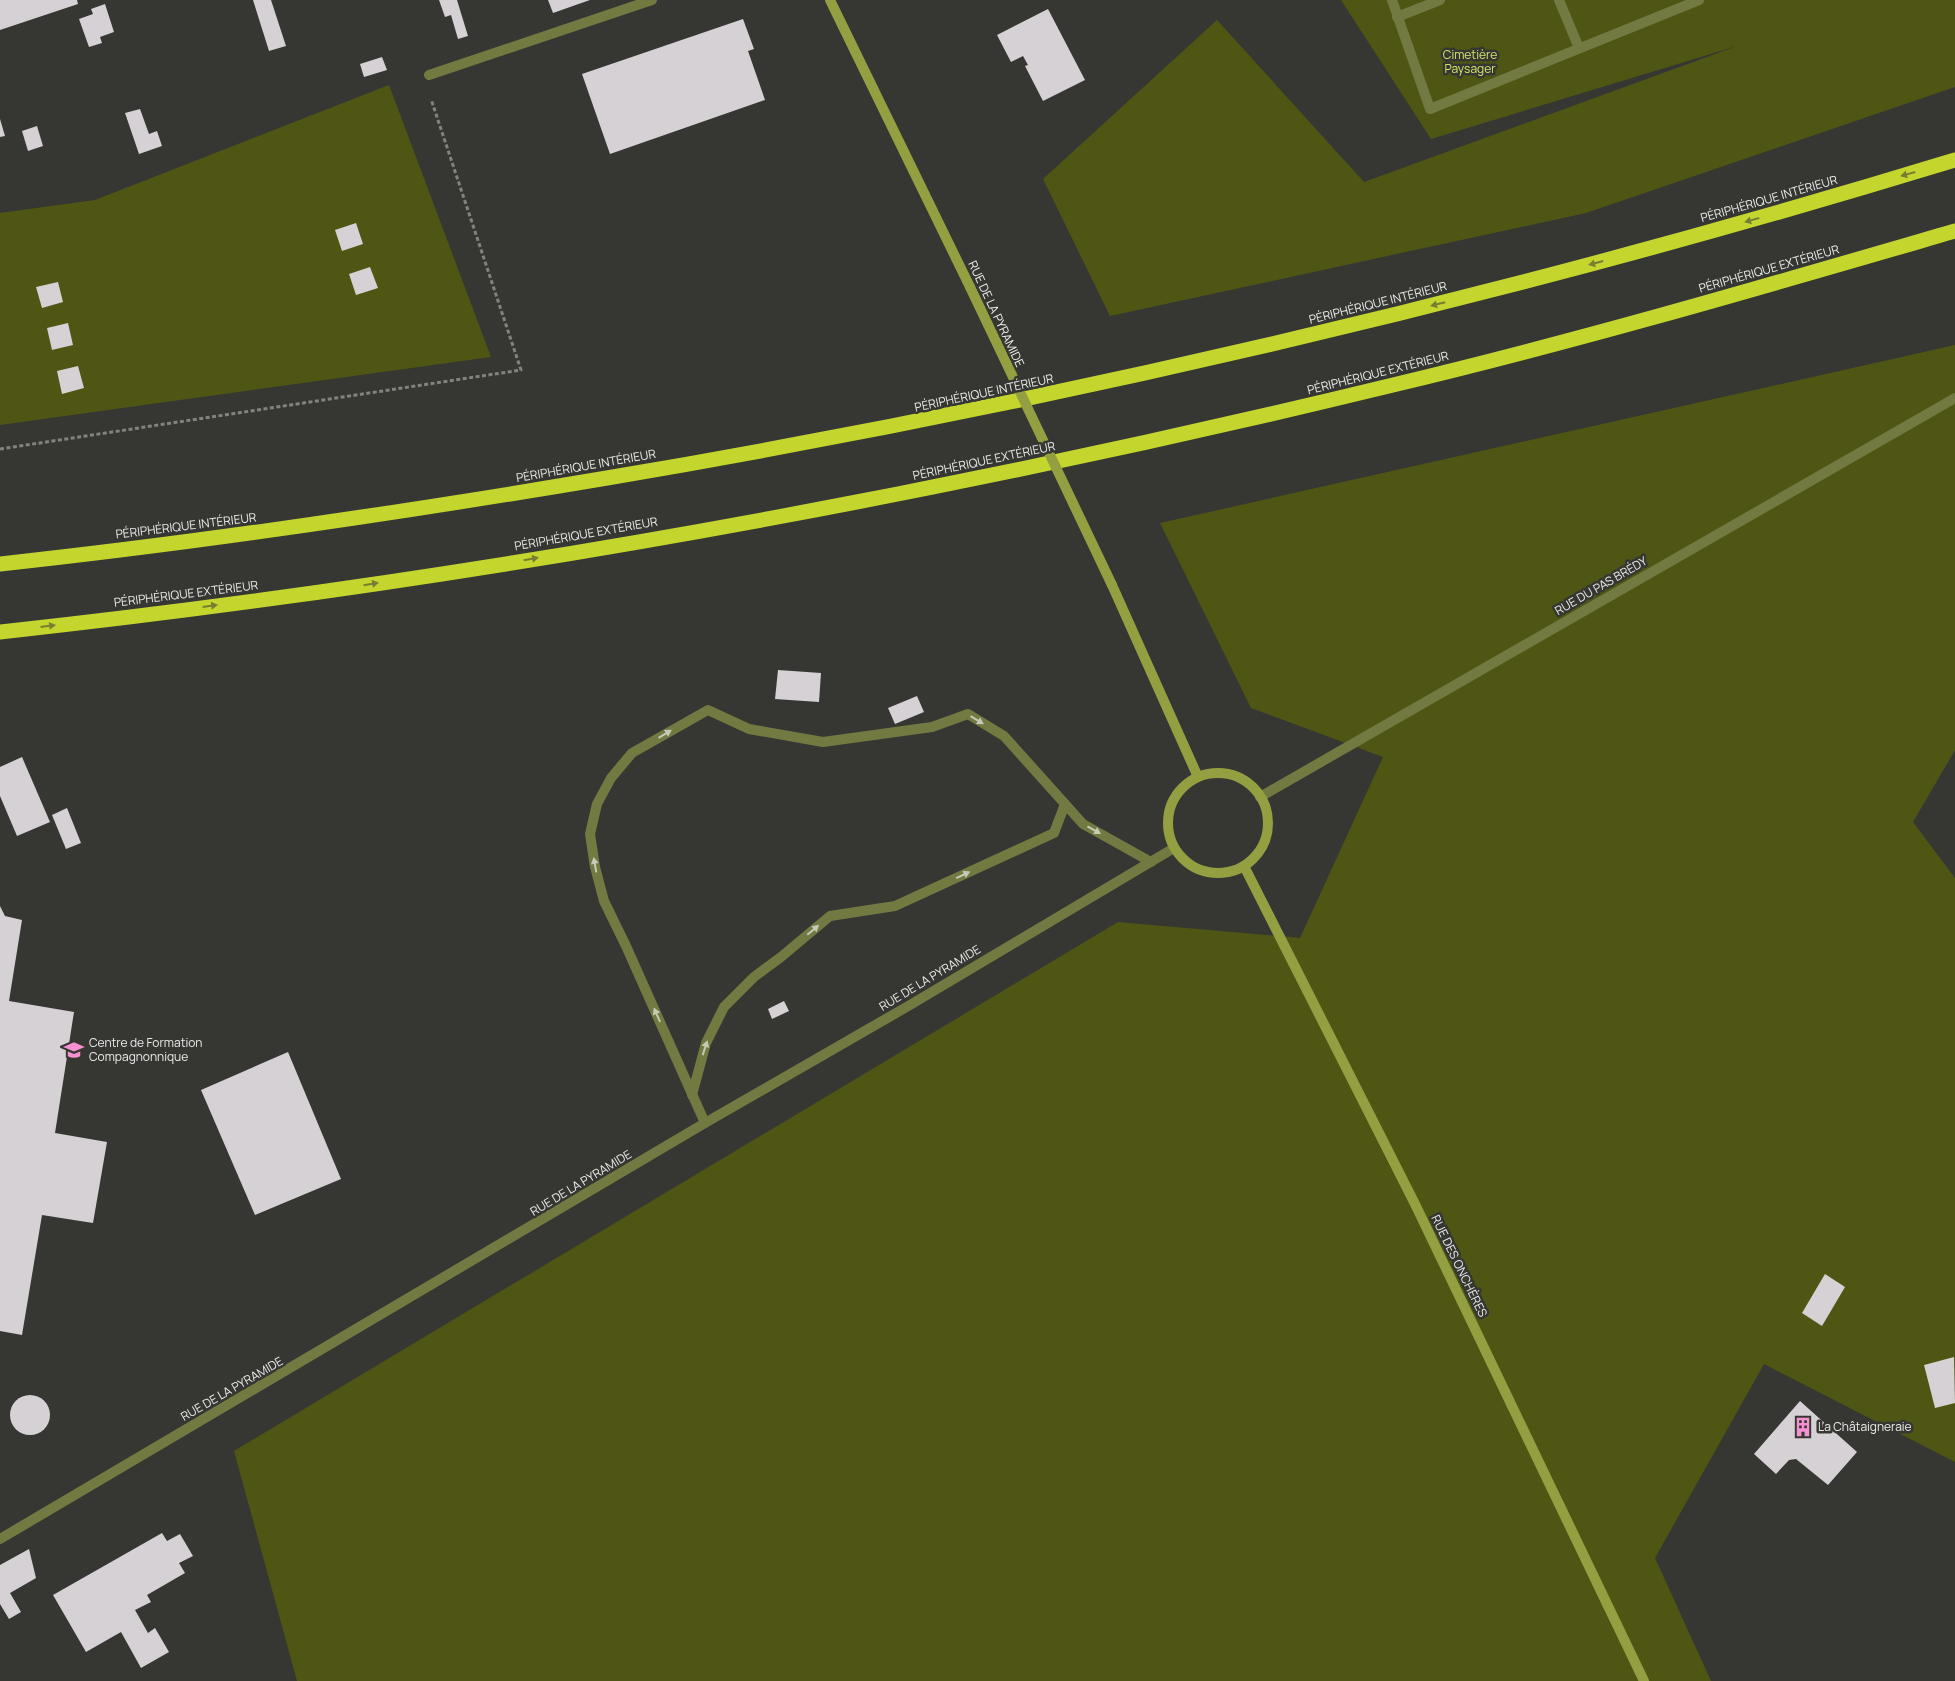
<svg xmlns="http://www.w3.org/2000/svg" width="1955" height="1681" font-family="Manrope,sans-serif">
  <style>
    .green { fill: #4f5614 }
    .building { fill: #d6d1d4 }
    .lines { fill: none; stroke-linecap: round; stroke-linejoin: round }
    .path { stroke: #82837f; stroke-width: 3; stroke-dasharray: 4 2.5; stroke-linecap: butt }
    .lane { stroke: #727a41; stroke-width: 10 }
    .street { stroke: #727a41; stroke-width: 10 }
    .secondary { stroke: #939f40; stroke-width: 10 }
    .highway { stroke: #c4d62e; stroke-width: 15 }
    .secondary-bridge { stroke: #939f40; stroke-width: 10 }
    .oneway { fill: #767f31 }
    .oneway2 { fill: #c6c9b6 }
    .labels { text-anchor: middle; stroke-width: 5; stroke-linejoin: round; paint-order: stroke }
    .park-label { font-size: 12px; fill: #d4e46a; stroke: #363733 }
    .street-label { font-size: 12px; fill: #eaebe8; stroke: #363733 }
    .poi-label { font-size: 12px; fill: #eaebe8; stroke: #363733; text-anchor: start }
  </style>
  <rect width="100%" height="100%" fill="#363733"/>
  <g class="green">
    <path d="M1341,0H1955V87L1586,213L1110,316L1043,179L1217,20L1364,182L1737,46L1431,139Z"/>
    <path d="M389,85L491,357L0,425V213L95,200Z"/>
    <path d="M1955,345V750L1913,822L1955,878V1462L1764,1364L1655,1558L1711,1681H297L234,1451L1118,922L1300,938L1383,757L1251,708L1160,523Z"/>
  </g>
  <g class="building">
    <path d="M0,0H77L78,4L0,30Z"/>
    <path d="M253,0H271L286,46L269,51Z"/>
    <path d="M439,0H457L468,36L458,39L451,15L445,17Z"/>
    <path d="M548,0H590L553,13Z"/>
    <path d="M105,4L114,32L100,37L102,43L89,47L79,19L93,14L91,9Z"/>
    <path d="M1048,9L1085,80L1043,101L1025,66L1028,65L1023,56L1011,62L997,35Z"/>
    <path d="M743,19L754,49L748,51L765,100L610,154L582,74Z"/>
    <path d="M382,57L387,70L364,77L360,64Z"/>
    <path d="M140,109L149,134L157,131L162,146L139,154L125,113Z"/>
    <path d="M0,119L5,136L0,137Z"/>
    <path d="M37,126L43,146L28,151L22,131Z"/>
    <path d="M356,223L363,244L342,251L335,230Z"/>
    <path d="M370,267L378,288L356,295L349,274Z"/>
    <path d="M58,282L63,302L42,308L36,287Z"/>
    <path d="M68,323L73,345L52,350L47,328Z"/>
    <path d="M78,366L84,388L62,394L57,371Z"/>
    <path d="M778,670L821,673L819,702L775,699Z"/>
    <path d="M917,696L924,712L895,724L888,708Z"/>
    <path d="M22,757L50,822L17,836L0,796V767Z"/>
    <path d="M67,808L81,843L66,849L52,815Z"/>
    <path d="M0,906L5,916L22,920L9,1001L74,1012L55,1133L107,1142L93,1223L42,1215L22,1335L0,1331Z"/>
    <path d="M784,1001L789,1011L772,1019L768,1009Z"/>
    <path d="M288,1052L341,1179L255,1215L201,1090Z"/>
    <path d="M1825,1274L1845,1287L1822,1326L1802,1313Z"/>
    <path d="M1954,1357L1955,1403L1935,1408L1924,1365Z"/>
    <circle cx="30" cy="1415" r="20"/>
    <path d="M1800,1401L1857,1452L1828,1485L1796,1459L1789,1460L1776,1474L1754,1454Z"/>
    <path d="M162,1533L167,1541L180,1534L193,1556L179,1563L185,1573L147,1595L151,1602L135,1610L148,1633L155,1628L169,1652L141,1668L121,1632L86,1652L53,1595Z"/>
    <path d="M29,1549L36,1578L10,1593L21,1612L9,1619L0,1604V1565Z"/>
  </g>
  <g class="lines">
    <path class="path" d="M0,449L521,370L431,99"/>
    <g class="lane">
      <path d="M1392,0L1430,109L1699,0"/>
      <path d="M1559,0L1579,48"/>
      <path d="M1397,17L1440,0"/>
      <path d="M429,75L652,0"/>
      <path d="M692,1095L706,1043L724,1007L754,977L781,957L830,916L895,906L1054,833L1065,804"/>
      <path d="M705,1123L626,946L604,901L595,867L590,834L597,804L611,778L632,753L708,710L749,729L823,742L932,727L968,714L1004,736L1083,824L1151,862"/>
    </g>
    <g class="street">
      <path d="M1260,797L1955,398"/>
      <path d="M0,1539L705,1123L910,1005L1174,848"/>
    </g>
    <g class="secondary">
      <path d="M830,0L970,287"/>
      <path d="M1112,585L1198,777"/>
      <circle cx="1218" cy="823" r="50"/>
      <path d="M1244,866L1415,1204L1644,1681"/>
    </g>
    <g class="highway">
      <path d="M0,564C203,542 405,512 607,478C1062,401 1513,295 1955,160"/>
      <path d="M0,632C468,581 936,496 1393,385C1582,340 1769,285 1955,231"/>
    </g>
    <path class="secondary-bridge" d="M970,287L1112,585"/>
  </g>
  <defs><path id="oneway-solid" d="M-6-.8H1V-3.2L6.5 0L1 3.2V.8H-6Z" transform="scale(1.25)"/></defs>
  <g class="oneway">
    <use href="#oneway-solid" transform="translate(1908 174) rotate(164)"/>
    <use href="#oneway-solid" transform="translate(1752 220) rotate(164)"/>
    <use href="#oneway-solid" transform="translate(1596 263) rotate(165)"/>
    <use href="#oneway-solid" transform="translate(1438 304) rotate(166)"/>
    <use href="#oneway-solid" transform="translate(531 559) rotate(-10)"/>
    <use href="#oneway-solid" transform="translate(371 584) rotate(-9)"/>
    <use href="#oneway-solid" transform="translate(210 606) rotate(-8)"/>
    <use href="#oneway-solid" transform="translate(48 626) rotate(-7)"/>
  </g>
  <g class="oneway2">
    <use href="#oneway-solid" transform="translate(977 720) rotate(31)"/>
    <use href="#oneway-solid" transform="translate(665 734) rotate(-31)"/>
    <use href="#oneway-solid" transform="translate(1094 830) rotate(29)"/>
    <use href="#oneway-solid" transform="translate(595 865) rotate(-100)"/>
    <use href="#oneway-solid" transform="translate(963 875) rotate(-25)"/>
    <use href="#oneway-solid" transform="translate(813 930) rotate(-40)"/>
    <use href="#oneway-solid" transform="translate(657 1015) rotate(-114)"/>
    <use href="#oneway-solid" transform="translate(705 1048) rotate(-72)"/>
  </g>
  <defs>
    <symbol id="school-bare" viewBox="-9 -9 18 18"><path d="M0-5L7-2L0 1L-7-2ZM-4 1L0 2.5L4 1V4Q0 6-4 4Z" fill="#f590d1" stroke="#363733" stroke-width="2.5" paint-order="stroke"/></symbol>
    <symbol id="building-bare" viewBox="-9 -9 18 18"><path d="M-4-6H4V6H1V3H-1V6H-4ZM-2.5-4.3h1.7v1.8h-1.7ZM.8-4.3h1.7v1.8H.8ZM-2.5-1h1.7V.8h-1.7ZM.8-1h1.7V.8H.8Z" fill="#f590d1" stroke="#363733" stroke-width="2.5" paint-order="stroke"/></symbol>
  </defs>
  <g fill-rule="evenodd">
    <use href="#school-bare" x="60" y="1036" width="28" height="28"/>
    <use href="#building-bare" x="1789" y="1413" width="28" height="28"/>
  </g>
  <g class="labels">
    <g class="park-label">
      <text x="1470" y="59">Cimetière<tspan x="1470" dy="14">Paysager</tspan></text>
    </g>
    <g class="street-label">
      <text transform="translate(1769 199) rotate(-16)" y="4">PÉRIPHÉRIQUE INTÉRIEUR</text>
      <text transform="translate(1769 269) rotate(-16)" y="4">PÉRIPHÉRIQUE EXTÉRIEUR</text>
      <text transform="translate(1378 303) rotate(-14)" y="4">PÉRIPHÉRIQUE INTÉRIEUR</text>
      <text transform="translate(996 314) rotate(65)" y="4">RUE DE LA PYRAMIDE</text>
      <text transform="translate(1378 373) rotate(-14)" y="4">PÉRIPHÉRIQUE EXTÉRIEUR</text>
      <text transform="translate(984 393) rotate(-12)" y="4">PÉRIPHÉRIQUE INTÉRIEUR</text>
      <text transform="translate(984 461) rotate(-12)" y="4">PÉRIPHÉRIQUE EXTÉRIEUR</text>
      <text transform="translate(586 466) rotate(-10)" y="4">PÉRIPHÉRIQUE INTÉRIEUR</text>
      <text transform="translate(186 526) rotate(-7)" y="4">PÉRIPHÉRIQUE INTÉRIEUR</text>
      <text transform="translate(586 534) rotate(-10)" y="4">PÉRIPHÉRIQUE EXTÉRIEUR</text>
      <text transform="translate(1601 586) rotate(-30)" y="4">RUE DU PAS BRÉDY</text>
      <text transform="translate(186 594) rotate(-7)" y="4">PÉRIPHÉRIQUE EXTÉRIEUR</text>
      <text transform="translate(930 978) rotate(-31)" y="4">RUE DE LA PYRAMIDE</text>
      <text transform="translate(581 1183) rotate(-31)" y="4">RUE DE LA PYRAMIDE</text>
      <text transform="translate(1459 1266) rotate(64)" y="4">RUE DES ONCHÈRES</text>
      <text transform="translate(232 1389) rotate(-30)" y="4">RUE DE LA PYRAMIDE</text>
    </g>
    <g class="poi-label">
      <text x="89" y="1047">Centre de Formation<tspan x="89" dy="14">Compagnonnique</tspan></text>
      <text x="1818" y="1431">La Châtaigneraie</text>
    </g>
  </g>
</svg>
